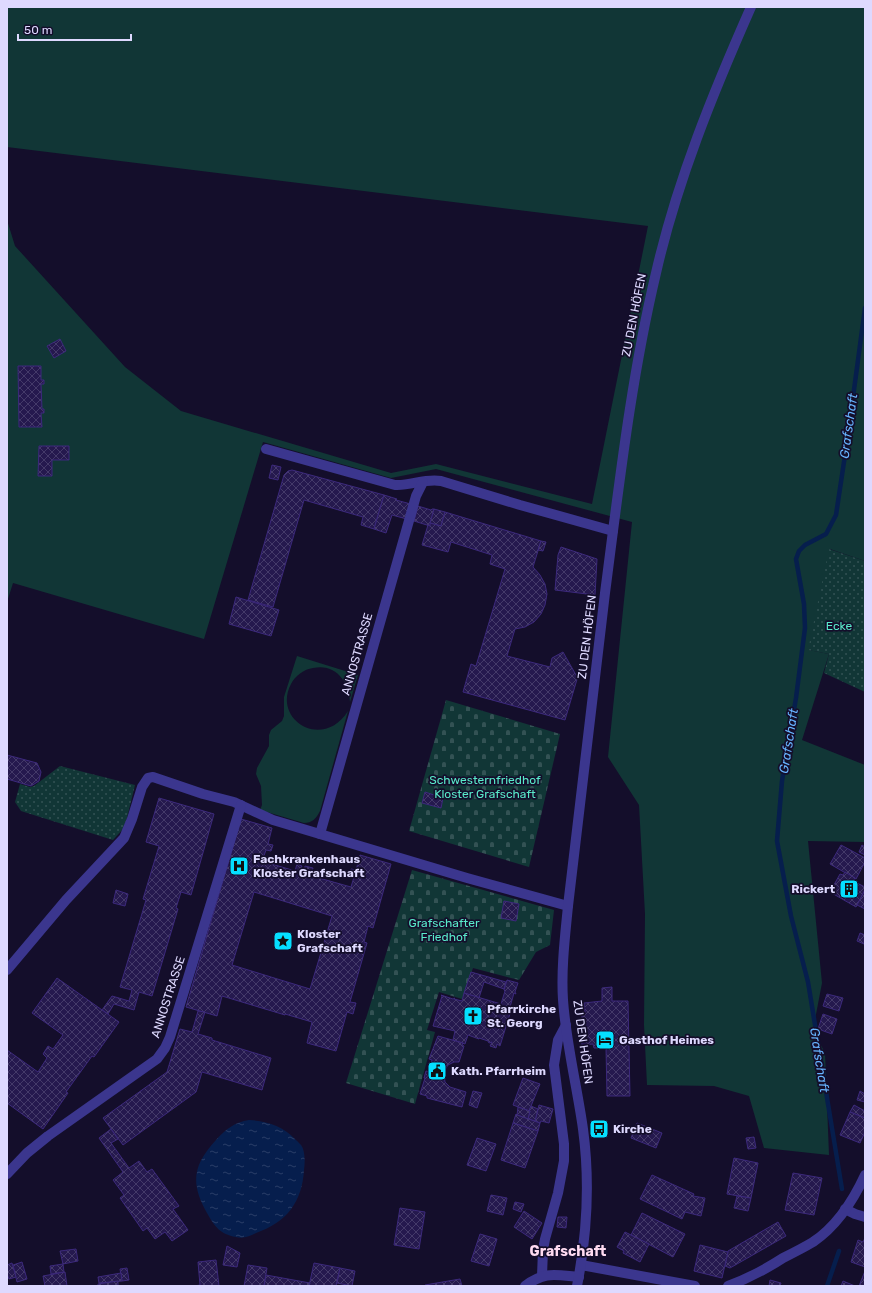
<svg xmlns="http://www.w3.org/2000/svg" width="872" height="1293" font-family="Rubik,sans-serif">
  <style>
    .grass { fill: #113636 }
    .cemetery { fill: url(#cemetery-stones) }
    .park { fill: url(#park-dots) }
    .water { fill: url(#water-ripples) }
    .lines { fill: none; stroke-linecap: round; stroke-linejoin: round }
    .stream { stroke: #061e4d; stroke-width: 4.5 }
    .building { fill: url(#building-cross-hatch); stroke: #3c297c; fill-rule: evenodd }
    .minor { stroke: #3b368e; stroke-width: 10 }
    .labels { text-anchor: middle; stroke-width: 3.5; stroke-linejoin: round; paint-order: stroke }
    .street-label { font-size: 12px; fill: #ded9ff; stroke: #140e2b }
    .park-label { font-size: 12px; fill: #59eaca; stroke: #140e2b }
    .poi-label { font-size: 12px; font-weight: bold; fill: #ded9ff; stroke: #140e2b; text-anchor: start }
    .water-label { font-size: 13px; font-style: italic; fill: #67b4ff; stroke: #140e2b }
    .quarter-label { font-size: 14px; font-weight: bold; fill: #ffdbf1; stroke: #140e2b }
  </style>
  <defs>
    <pattern id="cemetery-stones" width="16" height="16" patternUnits="userSpaceOnUse"><rect width="16" height="16" fill="#113636"/><path d="M2 7V4a2 2 0 0 1 4 0v3zM10 15v-3a2 2 0 0 1 4 0v3z" fill="#335254"/></pattern>
    <pattern id="park-dots" width="8" height="8" patternUnits="userSpaceOnUse"><rect width="8" height="8" fill="#113636"/><path d="M2 2h.1M6 6h.1" fill="none" stroke="#335254" stroke-width="1.8" stroke-linecap="round"/></pattern>
    <pattern id="water-ripples" width="26" height="14" patternUnits="userSpaceOnUse"><rect width="26" height="14" fill="#061e4d"/><path d="M2 4q2-2 4 0t4 0M15 11q2-2 4 0t4 0" fill="none" stroke="#2a3e68"/></pattern>
    <pattern id="building-cross-hatch" width="8" height="8" patternUnits="userSpaceOnUse"><rect width="8" height="8" fill="#25194e"/><path d="M0 0l8 8M0 8l8-8" fill="none" stroke="#443a69"/></pattern>
  </defs>
  <rect width="100%" height="100%" fill="#140e2b"/>
  <g class="grass">
    <path d="M7,7H865V561L830,549L809,650L829,654L802,740L865,765V842L808,841L822,983L813,1030L825,1053L829,1155L764,1148L749,1096L714,1086L647,1085L644,1025L645,914L639,805L608,757L632,522L436,469L391,478L263,442L204,639L13,583L7,602V220L15,246L125,367L181,411L391,473L436,464L592,504L648,226L7,147Z"/>
    <path d="M297,656L358,675L350,702C349,682 336,663 313,668C304,669 295,676 291,684C272,720 323,751 348,711L320,811C316,819 312,823 304,823L260,810L262,805L261,786L256,774L257,768L269,746V735L271,730L282,721L284,716V697Z"/>
  </g>
  <g class="cemetery">
    <path d="M446,700L560,734L529,867L409,831Z"/>
    <path d="M412,870L554,910L550,945L536,952L519,980L473,968L462,999L439,992L427,1030L435,1032L415,1104L346,1083Z"/>
  </g>
  <g class="park">
    <path d="M829,549L865,561V692L824,673L829,654L808,650Z"/>
    <path d="M60,766L135,785L127,818L123,829L113,840L21,811L15,802L20,784L30,787L34,786Z"/>
  </g>
  <path class="water" d="M249,1120C267,1121 283,1126 295,1139C298,1142 302,1145 303,1149C305,1155 305,1163 304,1170C302,1202 287,1222 256,1233C250,1236 243,1239 236,1237C220,1234 215,1227 207,1213C190,1183 193,1165 216,1140C226,1129 235,1122 249,1120Z"/>
  <g class="lines">
    <g class="stream">
      <path d="M842,1189L808,982L791,916L777,841L782,781L796,698L805,628L804,604L796,559L799,551L805,545L826,534L836,515L847,442L865,308"/>
      <path d="M827,1286L839,1251"/>
    </g>
  </g>
  <g class="building">
    <path d="M60,339L66,351L54,358L47,346Z"/>
    <path d="M18,366H41V380H44V384H41L42,409H44V413H41L42,427H19Z"/>
    <path d="M39,446H69V460H52V476H38Z"/>
    <path d="M272,465L281,467L278,480L269,478Z"/>
    <path d="M292,470L384,495L374,529L361,525L363,517L304,500L273,607L248,600L284,475L288,471Z"/>
    <path d="M384,495L397,499L396,500L418,506L414,521L392,515L386,533L374,529Z"/>
    <path d="M418,506L431,510L432,509H434L430,526L414,521Z"/>
    <path d="M434,509L445,512L441,526L430,523Z"/>
    <path d="M445,512L541,541L533,567L540,575L545,584L547,594L545,605L541,614L534,622L525,627L515,629L507,656L550,667L552,658L563,652L576,675L578,676L565,720L463,692L471,664L476,666L505,569L490,564L492,555L451,542L448,552L422,545L428,525L430,526V523L441,526Z"/>
    <path d="M541,541L546,542L543,551L538,550Z"/>
    <path d="M561,547L597,559L595,595L555,590L558,555Z"/>
    <path d="M236,597L279,610L271,636L229,624Z"/>
    <path d="M7,755L37,763L41,772L39,781L31,786L7,779Z"/>
    <path d="M425,792L443,798L441,808L422,803Z"/>
    <path d="M159,798L214,814L191,895L181,892L176,908L178,909L152,996L139,992L134,1010L114,1004L108,1014L102,1010L112,996L129,1001L132,990L120,987L146,900L143,899L159,846L146,842Z"/>
    <path d="M241,819L272,828L268,844L273,845L271,851L266,850L262,861L295,871L297,864L302,866L300,871L304,872L305,866L313,868L311,875L315,876L317,870L321,872L319,878L351,887L354,877L349,876L351,869L356,870L358,863L353,862L355,857L359,858L360,855L391,864L373,928L368,926L364,942L367,943L350,1002L356,1003L353,1014L347,1012L336,1051L307,1043L312,1022L285,1014V1015L222,996L217,1016L186,1007ZM254,892L332,916L310,989L232,965Z"/>
    <path d="M841,845L865,858V862L856,879L830,864Z"/>
    <path d="M862,845L865,847V855L859,852Z"/>
    <path d="M845,872L855,878L853,881L865,887V890L856,907L830,892L840,874L843,875Z"/>
    <path d="M116,890L128,894L125,906L113,903Z"/>
    <path d="M865,890V909L857,905Z"/>
    <path d="M504,901L519,904L516,921L501,918Z"/>
    <path d="M860,933L865,935L864,944L857,941Z"/>
    <path d="M471,972L506,982L504,989L484,982L479,998L464,993Z"/>
    <path d="M57,978L119,1022L94,1057L92,1056L66,1092L68,1093L43,1129L7,1103V1050L38,1072L47,1058L43,1054L48,1046L53,1049L63,1035L32,1013Z"/>
    <path d="M507,980L518,983L515,992L516,994L514,993L510,1007H512L500,1046L497,1044L496,1048L490,1046L492,1042L489,1043L488,1041L479,1038V1039L468,1035L465,1044L453,1040L455,1031L433,1026L442,996L441,995L453,999L455,998L454,999L462,1001L464,993L501,1004L505,991L504,990Z"/>
    <path d="M612,987V1001H628L630,1096H607L606,1048H594L593,1044L582,1045L581,1036H586L585,1020H582V1012H585L584,1003L602,1001V988Z"/>
    <path d="M827,994L843,998L839,1011L823,1006Z"/>
    <path d="M198,1011L205,1012L198,1034L212,1038V1040L271,1058L262,1090L202,1072L196,1092L123,1145L103,1118L167,1072L180,1029L192,1032Z"/>
    <path d="M823,1014L837,1019L832,1034L818,1029Z"/>
    <path d="M438,1036L463,1043L462,1045L464,1046L459,1062H454L448,1065L446,1068L444,1075L445,1082L450,1087L466,1092L462,1107L427,1098V1096L420,1094L425,1078H424L426,1071L429,1072L432,1060L429,1059Z"/>
    <path d="M523,1078L540,1084L529,1111L513,1105Z"/>
    <path d="M473,1091L482,1093L477,1108L469,1105Z"/>
    <path d="M860,1091L865,1094V1102L857,1100Z"/>
    <path d="M539,1105L553,1109L549,1123L541,1121L540,1123L535,1121Z"/>
    <path d="M854,1105L865,1111V1118L850,1112Z"/>
    <path d="M531,1106L538,1109L535,1121L528,1119L530,1111H529Z"/>
    <path d="M518,1107L530,1111L528,1119L517,1115Z"/>
    <path d="M850,1112L865,1118V1132L860,1143L840,1135Z"/>
    <path d="M516,1114L517,1115L540,1123L538,1131L513,1123Z"/>
    <path d="M513,1123L538,1131L525,1168L501,1160Z"/>
    <path d="M637,1123L662,1133L656,1148L631,1138Z"/>
    <path d="M111,1129L118,1139L111,1143L129,1168L139,1161L147,1172L152,1169L179,1206L173,1209L188,1230L172,1241L165,1232L155,1239L147,1228L143,1231L120,1198L124,1195L113,1180L123,1172L99,1138Z"/>
    <path d="M754,1137L756,1148L748,1149L746,1138Z"/>
    <path d="M477,1138L496,1144L486,1171L467,1165Z"/>
    <path d="M734,1158L758,1163L751,1198L727,1194Z"/>
    <path d="M793,1173L822,1178L814,1215L785,1210Z"/>
    <path d="M652,1175L694,1194L693,1196L705,1198L701,1216L685,1212L682,1219L640,1199Z"/>
    <path d="M491,1195L507,1198L503,1215L487,1211Z"/>
    <path d="M737,1196L751,1198L748,1211L734,1208Z"/>
    <path d="M515,1202L524,1204L521,1212L513,1209Z"/>
    <path d="M400,1208L425,1212L419,1249L394,1245Z"/>
    <path d="M524,1211L542,1223L532,1239L514,1227Z"/>
    <path d="M642,1213L685,1234L673,1257L631,1235Z"/>
    <path d="M558,1217H567L566,1228L557,1227Z"/>
    <path d="M778,1222L786,1236L730,1268L725,1266L728,1251Z"/>
    <path d="M625,1232L649,1244L640,1262L623,1253L624,1251L617,1247Z"/>
    <path d="M480,1234L497,1239L489,1266L471,1261Z"/>
    <path d="M865,1238V1267L851,1262L858,1240L863,1242Z"/>
    <path d="M700,1245L728,1252L722,1278L694,1271Z"/>
    <path d="M227,1246L240,1253L237,1267L223,1265Z"/>
    <path d="M76,1249L78,1261L63,1264L60,1251Z"/>
    <path d="M216,1260L219,1286H194L200,1285L198,1262Z"/>
    <path d="M22,1262L27,1279L17,1282L13,1265Z"/>
    <path d="M12,1263L16,1277L9,1279L7,1274V1265Z"/>
    <path d="M314,1263L340,1268L336,1286H309Z"/>
    <path d="M63,1264L64,1272L51,1274L50,1266Z"/>
    <path d="M248,1265L267,1268L264,1286H244Z"/>
    <path d="M127,1268L129,1280L122,1281L120,1269Z"/>
    <path d="M340,1268L355,1271L352,1286L337,1283Z"/>
    <path d="M865,1271V1286H859Z"/>
    <path d="M65,1272L67,1286H45L43,1276Z"/>
    <path d="M121,1273L122,1281L99,1283L98,1277Z"/>
    <path d="M266,1275L310,1283L309,1286H264Z"/>
    <path d="M460,1279L462,1286H425V1285Z"/>
    <path d="M770,1280L781,1283L780,1286H769Z"/>
    <path d="M118,1281V1286H98V1284Z"/>
    <path d="M843,1281L855,1286H841Z"/>
  </g>
  <g class="lines">
    <g class="minor">
      <path d="M266,449L395,485C411,486 425,478 441,481L520,505L613,531"/>
      <path d="M320,834L416,496L423,482"/>
      <path d="M7,970L66,900L124,838L132,819L142,787L148,778L153,777L203,794L234,802L273,820L467,878L568,906"/>
      <path d="M7,1174L27,1153L48,1136L157,1059L165,1048L170,1037L241,805"/>
      <path d="M845,1209L855,1214L865,1217"/>
      <path d="M581,1265L695,1286"/>
      <path d="M542,1276L543,1250L545,1239L558,1193L564,1161V1144L554,1065L558,1040L566,1025"/>
      <path d="M525,1286C545,1271 555,1275 579,1277"/>
      <path d="M577,1286C587,1235 590,1181 583,1129C577,1086 566,1043 563,1000C561,969 565,937 568,906C581,802 592,697 605,593C619,486 631,378 656,273C677,181 713,93 751,7"/>
      <path d="M728,1286C747,1279 766,1269 783,1258C793,1253 803,1248 813,1242C837,1226 853,1201 865,1175"/>
    </g>
  </g>
  <defs>
    <symbol id="hospital-square" viewBox="-11 -11 22 22"><rect x="-9" y="-9" width="18" height="18" rx="4" fill="#05dfff" stroke="#140e2b"/><path d="M-5-5h3v3.5h4V-5h3V5h-3V1.5h-4V5h-3Z" fill="#111"/></symbol>
    <symbol id="building-square" viewBox="-11 -11 22 22"><rect x="-9" y="-9" width="18" height="18" rx="4" fill="#05dfff" stroke="#140e2b"/><path d="M-4-6H4V6H1V3H-1V6H-4ZM-2.5-4.3h1.7v1.8h-1.7ZM.8-4.3h1.7v1.8H.8ZM-2.5-1h1.7V.8h-1.7ZM.8-1h1.7V.8H.8Z" fill="#111"/></symbol>
    <symbol id="sight-square" viewBox="-11 -11 22 22"><rect x="-9" y="-9" width="18" height="18" rx="4" fill="#05dfff" stroke="#140e2b"/><path d="M0-6L1.8-2.2L6-1.7L2.9 1.2L3.7 5.4L0 3.3L-3.7 5.4L-2.9 1.2L-6-1.7L-1.8-2.2Z" fill="#111"/></symbol>
    <symbol id="church-square" viewBox="-11 -11 22 22"><rect x="-9" y="-9" width="18" height="18" rx="4" fill="#05dfff" stroke="#140e2b"/><path d="M-1.2-6h2.4v3.5h3.3v2.4h-3.3V6h-2.4V-.1h-3.3v-2.4h3.3Z" fill="#111"/></symbol>
    <symbol id="hotel-square" viewBox="-11 -11 22 22"><rect x="-9" y="-9" width="18" height="18" rx="4" fill="#05dfff" stroke="#140e2b"/><path d="M-6-4.5h1.5V1H6V5H4.5V3h-9V5H-6ZM-4 0a1.8 1.8 0 1 1 3.6 0ZM.5 0V-2.5h3Q6-2.5 6 0Z" fill="#111"/></symbol>
    <symbol id="civic-square" viewBox="-11 -11 22 22"><rect x="-9" y="-9" width="18" height="18" rx="4" fill="#05dfff" stroke="#140e2b"/><path d="M-.6-6.5H3V-4.5H.6V-3L4-1V1h2V6H-6V1h2V-1L-.6-3ZM-1.2 2.5V6h2.4V2.5Z" fill="#111"/></symbol>
    <symbol id="bus-square" viewBox="-11 -11 22 22"><rect x="-9" y="-9" width="18" height="18" rx="4" fill="#05dfff" stroke="#140e2b"/><path d="M-5-6H5V4H4V6H2V4H-2V6H-4V4H-5ZM-3.5-4V0h7V-4ZM-3.5 1.2v1.5H-2V1.2ZM2 1.2v1.5H3.5V1.2Z" fill="#111"/></symbol>
  </defs>
  <g fill-rule="evenodd">
    <use href="#hospital-square" x="228" y="855" width="22" height="22"/>
    <use href="#building-square" x="838" y="878" width="22" height="22"/>
    <use href="#sight-square" x="272" y="930" width="22" height="22"/>
    <use href="#church-square" x="462" y="1005" width="22" height="22"/>
    <use href="#hotel-square" x="594" y="1029" width="22" height="22"/>
    <use href="#civic-square" x="426" y="1060" width="22" height="22"/>
    <use href="#bus-square" x="588" y="1118" width="22" height="22"/>
  </g>
  <g class="labels">
    <g class="street-label">
      <text transform="translate(634 315) rotate(-79)" y="4">ZU DEN HÖFEN</text>
      <text transform="translate(587 637) rotate(-83)" y="4">ZU DEN HÖFEN</text>
      <text transform="translate(357 654) rotate(-74)" y="4">ANNOSTRASSE</text>
      <text transform="translate(168 997) rotate(-72)" y="4">ANNOSTRASSE</text>
      <text transform="translate(583 1042) rotate(82)" y="4">ZU DEN HÖFEN</text>
    </g>
    <g class="park-label">
      <text x="839" y="630">Ecke</text>
      <text x="485" y="784">Schwesternfriedhof<tspan x="485" dy="14">Kloster Grafschaft</tspan></text>
      <text x="444" y="927">Grafschafter<tspan x="444" dy="14">Friedhof</tspan></text>
    </g>
    <g class="poi-label">
      <text x="253" y="863">Fachkrankenhaus<tspan x="253" dy="14">Kloster Grafschaft</tspan></text>
      <text x="835" y="893" text-anchor="end">Rickert</text>
      <text x="297" y="938">Kloster<tspan x="297" dy="14">Grafschaft</tspan></text>
      <text x="487" y="1013">Pfarrkirche<tspan x="487" dy="14">St. Georg</tspan></text>
      <text x="619" y="1044">Gasthof Heimes</text>
      <text x="451" y="1075">Kath. Pfarrheim</text>
      <text x="613" y="1133">Kirche</text>
    </g>
    <g class="water-label">
      <text transform="translate(848 426) rotate(-82)" y="5">Grafschaft</text>
      <text transform="translate(788 741) rotate(-81)" y="5">Grafschaft</text>
      <text transform="translate(820 1060) rotate(81)" y="5">Grafschaft</text>
    </g>
    <g class="quarter-label">
      <text x="568" y="1256">Grafschaft</text>
    </g>
  </g>
  <rect width="872" height="1293" fill="none" stroke="#ded9ff" stroke-width="16"/>
  <path d="M18 34v6h113v-6" fill="none" stroke="#ded9ff" stroke-width="2"/>
  <text x="24" y="34" font-size="12" fill="#ded9ff" stroke="#140e2b" stroke-width="3" paint-order="stroke">50 m</text>
</svg>
